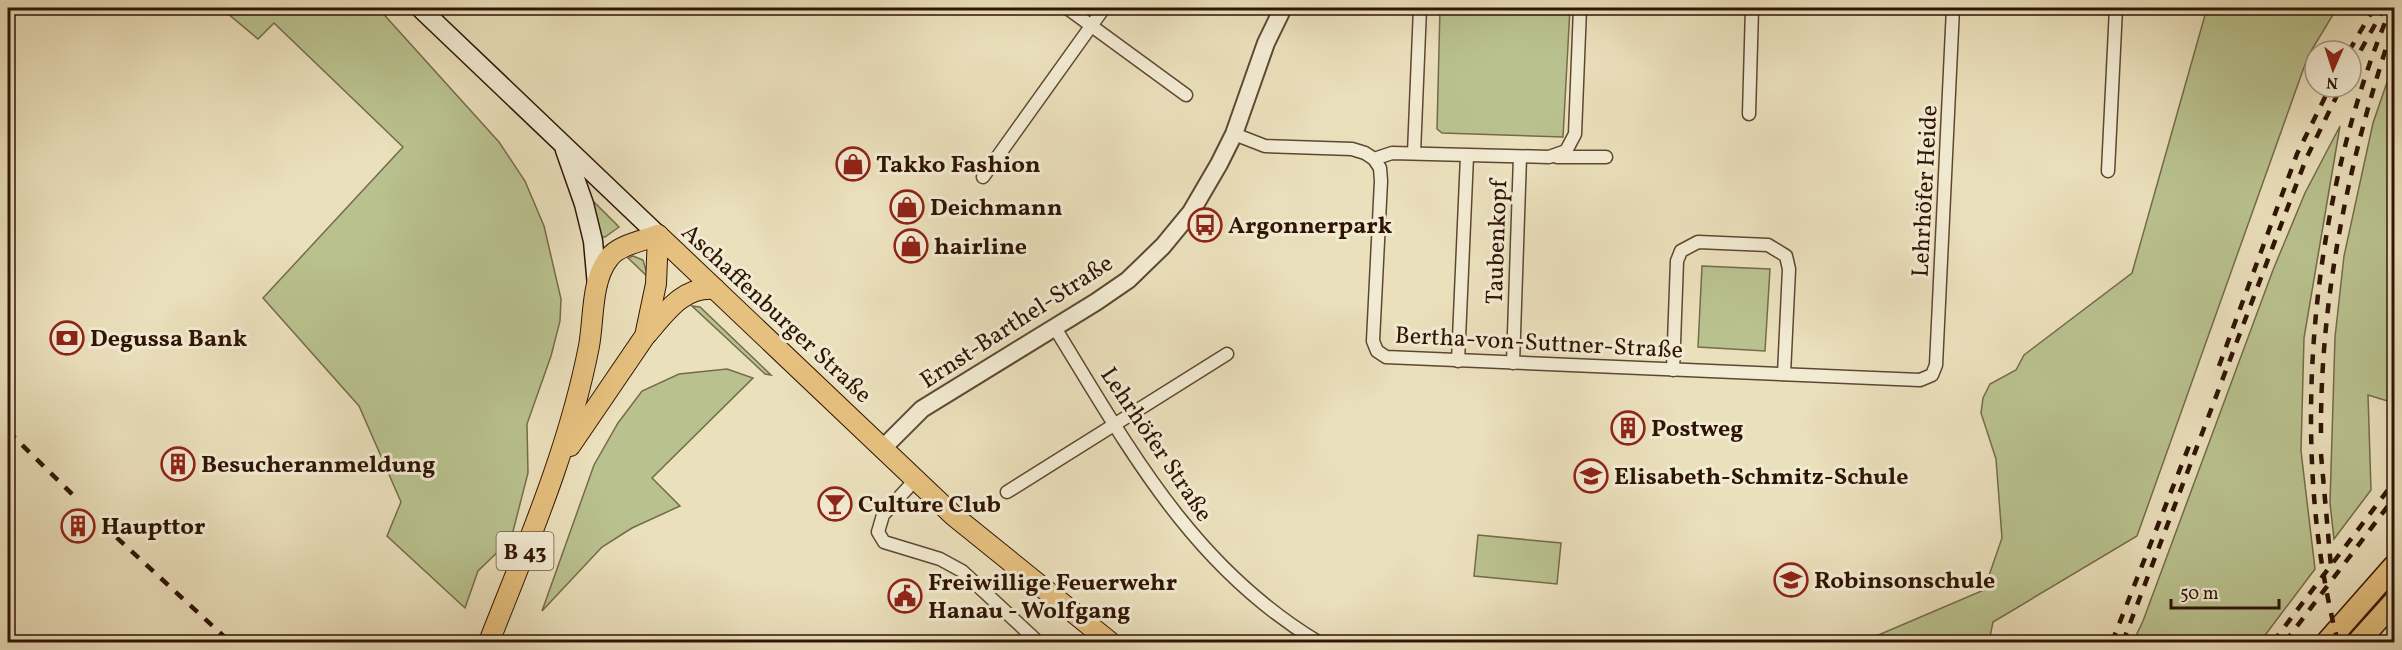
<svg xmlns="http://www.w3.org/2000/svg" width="2402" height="650" font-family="Vollkorn,serif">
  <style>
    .green { fill: #b9c28f; stroke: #746b4a; stroke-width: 1.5 }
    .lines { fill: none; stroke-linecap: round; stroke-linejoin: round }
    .minor-casing { stroke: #5e4732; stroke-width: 15 }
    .tertiary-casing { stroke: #5e4732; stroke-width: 20 }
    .secondary-casing { stroke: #2f1404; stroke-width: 21 }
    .primary-casing { stroke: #2f1404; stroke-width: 22 }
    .trunk-casing { stroke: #2f1404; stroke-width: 24 }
    .minor { stroke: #f2ebd3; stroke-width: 12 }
    .tertiary { stroke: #f2ebd3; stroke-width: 16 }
    .secondary { stroke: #f2ebd3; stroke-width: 18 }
    .primary { stroke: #e6c07e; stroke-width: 20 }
    .trunk { stroke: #e6c07e; stroke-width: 21 }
    .rail { stroke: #2f1404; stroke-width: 4.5; stroke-dasharray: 10 10; stroke-linecap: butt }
    .labels { text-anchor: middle; stroke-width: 6; stroke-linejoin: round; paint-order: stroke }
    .shield { fill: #f2ebd3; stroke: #6a5442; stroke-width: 1.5 }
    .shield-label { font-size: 22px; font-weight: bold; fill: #2f1404 }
    .poi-label { font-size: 24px; font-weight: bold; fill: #2f1404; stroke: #f2ebd3; text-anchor: start }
    .street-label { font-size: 24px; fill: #2f1404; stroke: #f2ebd3 }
  </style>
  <rect width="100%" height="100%" fill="#ebe0bc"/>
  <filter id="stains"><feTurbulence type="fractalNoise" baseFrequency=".00333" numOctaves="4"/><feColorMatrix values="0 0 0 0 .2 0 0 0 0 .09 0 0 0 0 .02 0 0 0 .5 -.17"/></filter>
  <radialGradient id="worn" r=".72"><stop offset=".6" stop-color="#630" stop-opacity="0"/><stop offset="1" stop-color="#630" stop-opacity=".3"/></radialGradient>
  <g class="green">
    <path d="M221,8H378L499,142L525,181L544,226L561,299L560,321L551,356L527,424L528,473L511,539L478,571L465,608L387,536L401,502L359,406L263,298L403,147L274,23L258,39Z"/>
    <path d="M1440,8H1570L1563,137L1442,133L1437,129Z"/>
    <path d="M2207,8H2337L2308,56L2137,536L1993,622L1989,642H1862L1984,590L2002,538L1996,459L1981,413L1983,398L1990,384L2016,370L2024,355L2132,273Z"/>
    <path d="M2394,62V403L2368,395L2371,490L2334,539L2330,503L2335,337L2344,256L2373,123Z"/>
    <path d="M2340,126L2304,338L2301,451L2315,569L2260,642H2133L2143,621L2273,270L2305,193Z"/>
    <path d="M590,201H593L619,227L605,237H600Z"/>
    <path d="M633,256L643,260L648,277L628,258Z"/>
    <path d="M1702,266L1770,269L1765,351L1698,347Z"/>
    <path d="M692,306L700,307L771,375L765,374Z"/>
    <path d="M727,369L753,378L652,478L680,506L632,528L602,547L542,611L594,465L618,423L642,391L679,374Z"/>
    <path d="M1478,535L1561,543L1557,584L1474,576Z"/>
  </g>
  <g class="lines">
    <defs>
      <g id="minor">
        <path d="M1067,8L1186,95"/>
        <path d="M1749,114L1752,8"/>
        <path d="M1234,134L1265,146L1352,149L1365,153L1374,159L1380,168L1381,181L1373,341L1377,351L1386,357L1920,380L1932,375L1936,365L1953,8"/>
        <path d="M1414,153L1420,8"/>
        <path d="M1557,157H1606"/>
        <path d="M1374,159L1392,153L1549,157L1566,151L1575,134L1580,8"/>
        <path d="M2108,171L2116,8"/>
        <path d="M983,177L1104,8"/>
        <path d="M1055,328C1130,450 1192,566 1318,642"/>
        <path d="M1458,361L1467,156"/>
        <path d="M1513,363L1520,157"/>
        <path d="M1673,370L1677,261L1681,251L1698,242L1768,245L1786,256L1789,269L1784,374"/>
        <path d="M915,480L883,515L878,532L884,542L940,559L962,571L1038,642"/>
        <path d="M1007,492L1227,354"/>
      </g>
      <path id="tertiary" d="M883,448L922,409L1096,302L1128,280L1163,246L1191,212L1219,164L1234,134L1266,43L1283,8"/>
      <g id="secondary">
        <path d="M420,8L658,235"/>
        <path d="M565,150L584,204L593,241L597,286"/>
      </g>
      <g id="primary">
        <path d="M658,235L954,516L1110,642"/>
        <path d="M647,334C666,312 683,286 715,289"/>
        <path d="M570,446L645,336L656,284L658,235"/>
        <path d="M489,642C527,545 569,449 589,346C594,319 591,280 609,258C618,245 643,241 658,235"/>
      </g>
      <g id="trunk">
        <path d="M2327,642L2394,566"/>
        <path d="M2358,642L2394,602"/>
      </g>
    </defs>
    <use href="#minor" class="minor-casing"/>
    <use href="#tertiary" class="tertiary-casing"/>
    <use href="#secondary" class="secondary-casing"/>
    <use href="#primary" class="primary-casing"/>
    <use href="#trunk" class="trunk-casing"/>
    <use href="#minor" class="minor"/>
    <use href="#tertiary" class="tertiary"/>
    <use href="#secondary" class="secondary"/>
    <use href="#primary" class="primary"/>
    <use href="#trunk" class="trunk"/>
    <g class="rail">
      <path d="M2349,51L2374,8"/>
      <path d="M2351,68L2383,10"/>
      <path d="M2219,366L2297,154L2330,87"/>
      <path d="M8,431L77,499"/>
      <path d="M2321,433C2320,295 2350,154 2394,24"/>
      <path d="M2321,454L2331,567"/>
      <path d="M102,524L230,642"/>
      <path d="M2112,642L2191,441"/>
      <path d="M2123,642L2306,159L2341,87"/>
      <path d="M2273,642L2394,482"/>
      <path d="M2285,642L2394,498"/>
      <path d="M2338,642C2286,444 2312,195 2391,8"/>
    </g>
  </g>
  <defs>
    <symbol id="shop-ring" viewBox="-11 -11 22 22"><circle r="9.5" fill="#f2ebd3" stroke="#8f2418" stroke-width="1.5"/><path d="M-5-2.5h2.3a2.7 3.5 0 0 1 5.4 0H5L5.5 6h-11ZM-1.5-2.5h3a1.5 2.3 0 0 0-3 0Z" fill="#8f2418"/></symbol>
    <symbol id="bus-ring" viewBox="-11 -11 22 22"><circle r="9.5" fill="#f2ebd3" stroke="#8f2418" stroke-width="1.5"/><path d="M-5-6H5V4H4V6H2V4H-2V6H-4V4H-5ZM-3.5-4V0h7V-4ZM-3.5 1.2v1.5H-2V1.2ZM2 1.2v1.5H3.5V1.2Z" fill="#8f2418"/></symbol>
    <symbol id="bank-ring" viewBox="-11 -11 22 22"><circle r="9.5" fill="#f2ebd3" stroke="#8f2418" stroke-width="1.5"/><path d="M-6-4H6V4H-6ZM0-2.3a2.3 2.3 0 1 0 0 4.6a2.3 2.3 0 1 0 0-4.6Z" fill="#8f2418"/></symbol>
    <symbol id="building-ring" viewBox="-11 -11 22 22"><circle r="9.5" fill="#f2ebd3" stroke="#8f2418" stroke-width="1.5"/><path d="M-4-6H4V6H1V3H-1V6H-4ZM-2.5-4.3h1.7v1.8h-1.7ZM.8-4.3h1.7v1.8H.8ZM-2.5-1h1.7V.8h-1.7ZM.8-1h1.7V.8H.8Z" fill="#8f2418"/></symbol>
    <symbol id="school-ring" viewBox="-11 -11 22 22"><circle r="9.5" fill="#f2ebd3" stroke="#8f2418" stroke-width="1.5"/><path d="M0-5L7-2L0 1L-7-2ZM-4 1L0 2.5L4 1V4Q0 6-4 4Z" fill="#8f2418"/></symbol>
    <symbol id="bar-ring" viewBox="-11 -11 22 22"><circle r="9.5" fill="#f2ebd3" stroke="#8f2418" stroke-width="1.5"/><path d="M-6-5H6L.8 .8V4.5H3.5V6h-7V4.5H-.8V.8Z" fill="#8f2418"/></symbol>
    <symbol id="civic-ring" viewBox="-11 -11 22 22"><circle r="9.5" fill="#f2ebd3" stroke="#8f2418" stroke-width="1.5"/><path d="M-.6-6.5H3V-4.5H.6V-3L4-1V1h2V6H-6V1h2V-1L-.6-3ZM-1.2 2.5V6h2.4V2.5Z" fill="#8f2418"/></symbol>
  </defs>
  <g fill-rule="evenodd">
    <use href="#shop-ring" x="834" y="145" width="38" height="38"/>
    <use href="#shop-ring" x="888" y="188" width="38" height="38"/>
    <use href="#bus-ring" x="1186" y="206" width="38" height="38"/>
    <use href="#shop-ring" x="892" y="227" width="38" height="38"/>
    <use href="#bank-ring" x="48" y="319" width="38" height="38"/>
    <use href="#building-ring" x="1609" y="409" width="38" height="38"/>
    <use href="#building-ring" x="159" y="445" width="38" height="38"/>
    <use href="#school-ring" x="1572" y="457" width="38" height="38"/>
    <use href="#bar-ring" x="816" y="485" width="38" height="38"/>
    <use href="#building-ring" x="59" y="507" width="38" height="38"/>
    <use href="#school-ring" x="1772" y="561" width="38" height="38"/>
    <use href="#civic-ring" x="886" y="577" width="38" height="38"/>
  </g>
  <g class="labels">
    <rect class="shield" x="496.5" y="532" width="57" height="38" rx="4.5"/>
    <g class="shield-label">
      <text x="525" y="559">B 43</text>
    </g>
    <g class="poi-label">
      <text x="876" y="172">Takko Fashion</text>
      <text x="930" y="215">Deichmann</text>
      <text x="1228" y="233">Argonnerpark</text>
      <text x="934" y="254">hairline</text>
      <text x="90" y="346">Degussa Bank</text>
      <text x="1651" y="436">Postweg</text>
      <text x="201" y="472">Besucheranmeldung</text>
      <text x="1614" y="484">Elisabeth-Schmitz-Schule</text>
      <text x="858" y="512">Culture Club</text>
      <text x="101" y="534">Haupttor</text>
      <text x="1814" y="588">Robinsonschule</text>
      <text x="928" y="590">Freiwillige Feuerwehr<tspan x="928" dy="28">Hanau - Wolfgang</tspan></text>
    </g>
    <g class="street-label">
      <text transform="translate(1924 191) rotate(-87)" y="8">Lehrhöfer Heide</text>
      <text transform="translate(1496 242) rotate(-88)" y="8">Taubenkopf</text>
      <text transform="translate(777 313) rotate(43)" y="8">Aschaffenburger Straße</text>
      <text transform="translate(1016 321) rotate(-33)" y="8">Ernst-Barthel-Straße</text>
      <text transform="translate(1539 342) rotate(3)" y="8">Bertha-von-Suttner-Straße</text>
      <text transform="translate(1157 444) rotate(56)" y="8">Lehrhöfer Straße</text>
    </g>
  </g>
  <rect width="2402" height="650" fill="none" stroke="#ebe0bc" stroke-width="30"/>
  <rect x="9" y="9" width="2384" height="632" fill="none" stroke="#2f1404" stroke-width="3"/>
  <rect x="15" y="15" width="2372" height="620" fill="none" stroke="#2f1404" stroke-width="1.5"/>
  <g transform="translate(2333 69) rotate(183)"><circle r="28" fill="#f2ebd3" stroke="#a49580" stroke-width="1.5"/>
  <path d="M0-4.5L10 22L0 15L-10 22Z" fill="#8f2418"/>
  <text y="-9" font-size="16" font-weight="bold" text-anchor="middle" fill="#2f1404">N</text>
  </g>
  <path d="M2171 599v9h108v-9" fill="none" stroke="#2f1404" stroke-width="3"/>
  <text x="2180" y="599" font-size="18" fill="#2f1404" stroke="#f2ebd3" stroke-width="4.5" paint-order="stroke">50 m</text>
  <rect width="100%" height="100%" filter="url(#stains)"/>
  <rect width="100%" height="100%" fill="url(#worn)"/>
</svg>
